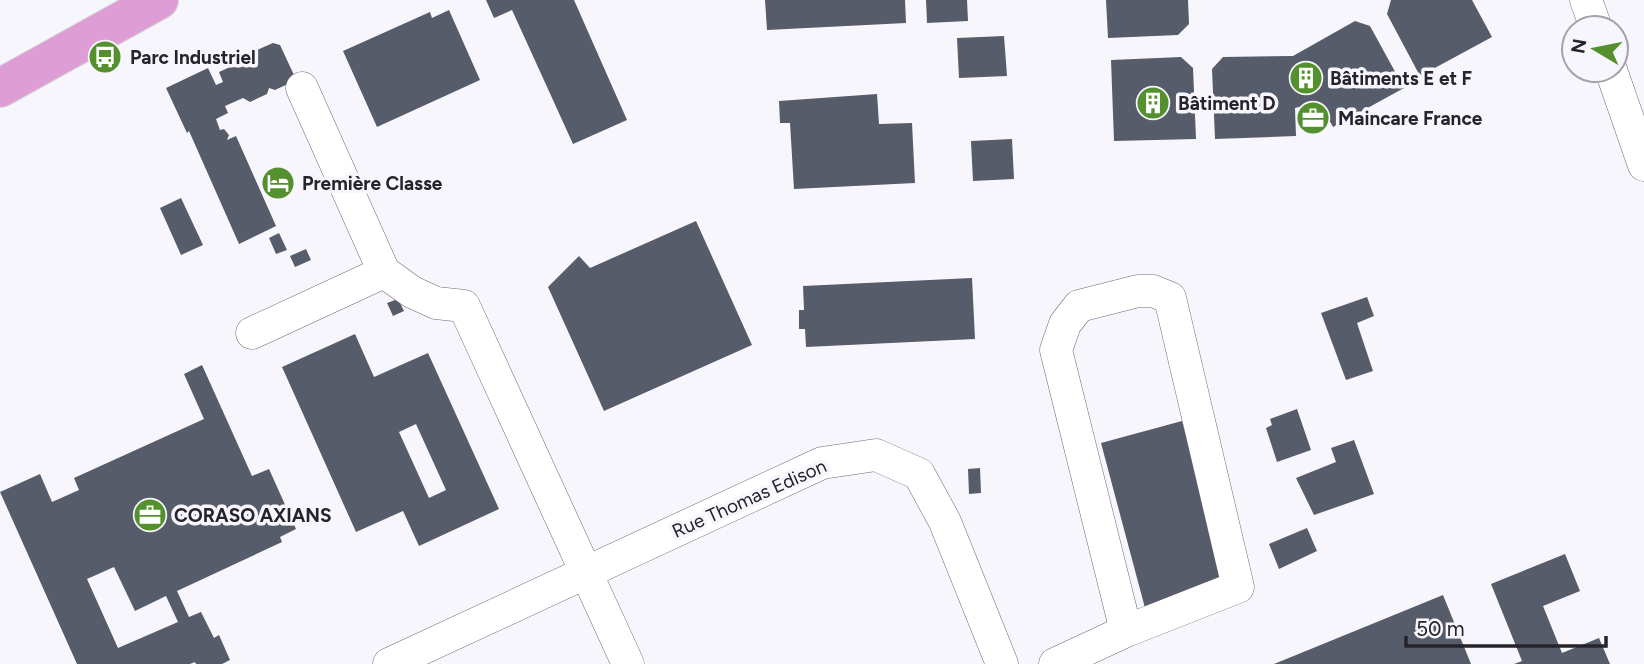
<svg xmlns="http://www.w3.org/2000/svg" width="1644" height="664" font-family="Figtree,sans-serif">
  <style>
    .building { fill: #565c69; fill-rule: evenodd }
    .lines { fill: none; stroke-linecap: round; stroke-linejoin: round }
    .minor-casing { stroke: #6e6977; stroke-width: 33 }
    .major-casing { stroke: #d4d3d4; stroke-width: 40 }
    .minor { stroke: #fff; stroke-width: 32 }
    .major { stroke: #df9dd5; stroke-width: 38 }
    .labels { text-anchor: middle; stroke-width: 7; stroke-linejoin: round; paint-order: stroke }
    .poi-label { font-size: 19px; font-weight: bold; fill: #26242a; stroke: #f8f6fd; text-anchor: start }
    .street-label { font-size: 19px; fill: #26242a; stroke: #f8f6fd }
  </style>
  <rect width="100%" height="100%" fill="#f8f6fd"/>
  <g class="building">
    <path d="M486,0H574L627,120L573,144L512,10L494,18Z"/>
    <path d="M765,0H905L906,23L767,30Z"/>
    <path d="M926,0H967L968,21L927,23Z"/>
    <path d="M1106,0H1188L1189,24L1178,35L1108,38Z"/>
    <path d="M1391,0H1472L1492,37L1420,76L1387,14Z"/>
    <path d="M449,10L480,80L377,127L343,51L430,12L432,18Z"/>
    <path d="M1355,21L1370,26L1404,88L1333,127L1319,102L1295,108L1296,136L1215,139L1212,69L1223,57L1293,56Z"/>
    <path d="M1004,36L1007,76L959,78L957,38Z"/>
    <path d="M273,43L280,45L294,75L292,82L275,90L269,88L267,94L250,102L243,98L225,106L228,113L216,119L220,130L224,129L229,135L227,140L236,136L276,226L239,244L189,131L187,133L166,88L208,68L216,85L223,82L219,72L230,67L232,61L249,54L255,56L257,50Z"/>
    <path d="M1181,57L1193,68L1196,139L1114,141L1111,60Z"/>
    <path d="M877,94L879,124L912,123L915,183L794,189L790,123H780L779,101Z"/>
    <path d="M1012,139L1014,179L973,181L971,141Z"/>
    <path d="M181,198L203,245L181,255L160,208Z"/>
    <path d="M696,221L752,345L604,411L548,287L579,256L590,268Z"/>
    <path d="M279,233L287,250L276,254L269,238Z"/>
    <path d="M306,249L311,260L295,267L290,256Z"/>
    <path d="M972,278L975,339L806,347L805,329H799V310H804L803,286Z"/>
    <path d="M1367,297L1374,316L1357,323L1373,371L1346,380L1321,313Z"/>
    <path d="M398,299L404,311L393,316L387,303Z"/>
    <path d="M355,334L374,377L428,353L499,509L419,546L403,511L356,532L282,367ZM416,424L446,490L429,498L399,432Z"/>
    <path d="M202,365L252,476L269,469L296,529L280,537L282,542L177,591L189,617L201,612L214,638L219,635L230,660L222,664H196L195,662L190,664H77L0,492L40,474L52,502L79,490L74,478L204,419L184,374ZM114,567L135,611L166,596L178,622L118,648L87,579Z"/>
    <path d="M1297,409L1311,450L1277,462L1266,428L1272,425L1270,419Z"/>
    <path d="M1182,421L1226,586L1145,608L1101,443Z"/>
    <path d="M1354,440L1374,494L1314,515L1296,478L1336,462L1331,448Z"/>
    <path d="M980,468L981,493L969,494L968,469Z"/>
    <path d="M1307,528L1317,551L1279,569L1269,544Z"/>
    <path d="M1565,554L1580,591L1543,606L1562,653L1599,638L1610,664H1514L1522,661L1491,584Z"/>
    <path d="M1443,595L1471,664H1274Z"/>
  </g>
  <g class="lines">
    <defs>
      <g id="minor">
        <path d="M1586,0L1596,28"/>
        <path d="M1611,70L1644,165"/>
        <path d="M302,88L384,272L412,292L436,303L464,306L628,664"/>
        <path d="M252,333L384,272"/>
        <path d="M389,664L822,463L876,455L919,474L945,522L1002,664"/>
        <path d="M1055,664L1126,631L1238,587L1170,298L1153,291H1138L1079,306L1065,324L1056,350L1126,631"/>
      </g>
      <path id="major" d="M0,88L159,0"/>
    </defs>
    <use href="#minor" class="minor-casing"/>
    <use href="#major" class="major-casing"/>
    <use href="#minor" class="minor"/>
    <use href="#major" class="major"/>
  </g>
  <defs>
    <symbol id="bus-disc" viewBox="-11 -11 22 22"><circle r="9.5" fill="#55902f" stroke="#f8f6fd"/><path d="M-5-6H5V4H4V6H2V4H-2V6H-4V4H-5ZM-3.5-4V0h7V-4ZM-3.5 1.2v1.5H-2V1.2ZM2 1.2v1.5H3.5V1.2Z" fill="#fff"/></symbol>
    <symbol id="building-disc" viewBox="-11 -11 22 22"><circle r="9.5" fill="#55902f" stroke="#f8f6fd"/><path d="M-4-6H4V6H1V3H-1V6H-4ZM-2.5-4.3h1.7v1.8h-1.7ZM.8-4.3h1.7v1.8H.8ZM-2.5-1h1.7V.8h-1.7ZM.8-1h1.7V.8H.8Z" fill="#fff"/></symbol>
    <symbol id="office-disc" viewBox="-11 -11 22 22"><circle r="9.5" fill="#55902f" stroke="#f8f6fd"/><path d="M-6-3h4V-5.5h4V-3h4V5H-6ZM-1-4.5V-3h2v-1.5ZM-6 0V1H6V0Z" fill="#fff"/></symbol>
    <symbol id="hotel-disc" viewBox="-11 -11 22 22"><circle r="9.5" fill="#55902f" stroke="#f8f6fd"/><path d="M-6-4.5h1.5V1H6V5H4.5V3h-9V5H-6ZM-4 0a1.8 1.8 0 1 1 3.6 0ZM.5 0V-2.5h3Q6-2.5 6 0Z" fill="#fff"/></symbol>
  </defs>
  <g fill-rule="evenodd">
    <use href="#bus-disc" x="86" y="38" width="38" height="38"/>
    <use href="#building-disc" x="1287" y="59" width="38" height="38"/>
    <use href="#building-disc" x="1134" y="84" width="38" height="38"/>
    <use href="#office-disc" x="1294" y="99" width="38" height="38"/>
    <use href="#hotel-disc" x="259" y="164" width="38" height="38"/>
    <use href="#office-disc" x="131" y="496" width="38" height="38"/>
  </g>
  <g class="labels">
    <g class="poi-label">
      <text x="130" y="64">Parc Industriel</text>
      <text x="1330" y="85">Bâtiments E et F</text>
      <text x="1178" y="110">Bâtiment D</text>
      <text x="1338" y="125">Maincare France</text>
      <text x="302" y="190">Première Classe</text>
      <text x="174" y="522">CORASO AXIANS</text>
    </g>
    <g class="street-label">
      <text transform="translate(749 498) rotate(-24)" y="7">Rue Thomas Edison</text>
    </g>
  </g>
  <g transform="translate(1595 49) rotate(280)"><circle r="33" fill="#f8f6fd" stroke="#a4a2a9" stroke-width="2"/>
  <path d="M0-5L12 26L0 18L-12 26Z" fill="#55902f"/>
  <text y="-10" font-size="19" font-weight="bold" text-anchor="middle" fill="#26242a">N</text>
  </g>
  <path d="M1406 636v10h200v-10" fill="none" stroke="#26242a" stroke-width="3.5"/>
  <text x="1416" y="636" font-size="21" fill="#26242a" stroke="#f8f6fd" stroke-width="5" paint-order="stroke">50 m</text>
</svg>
